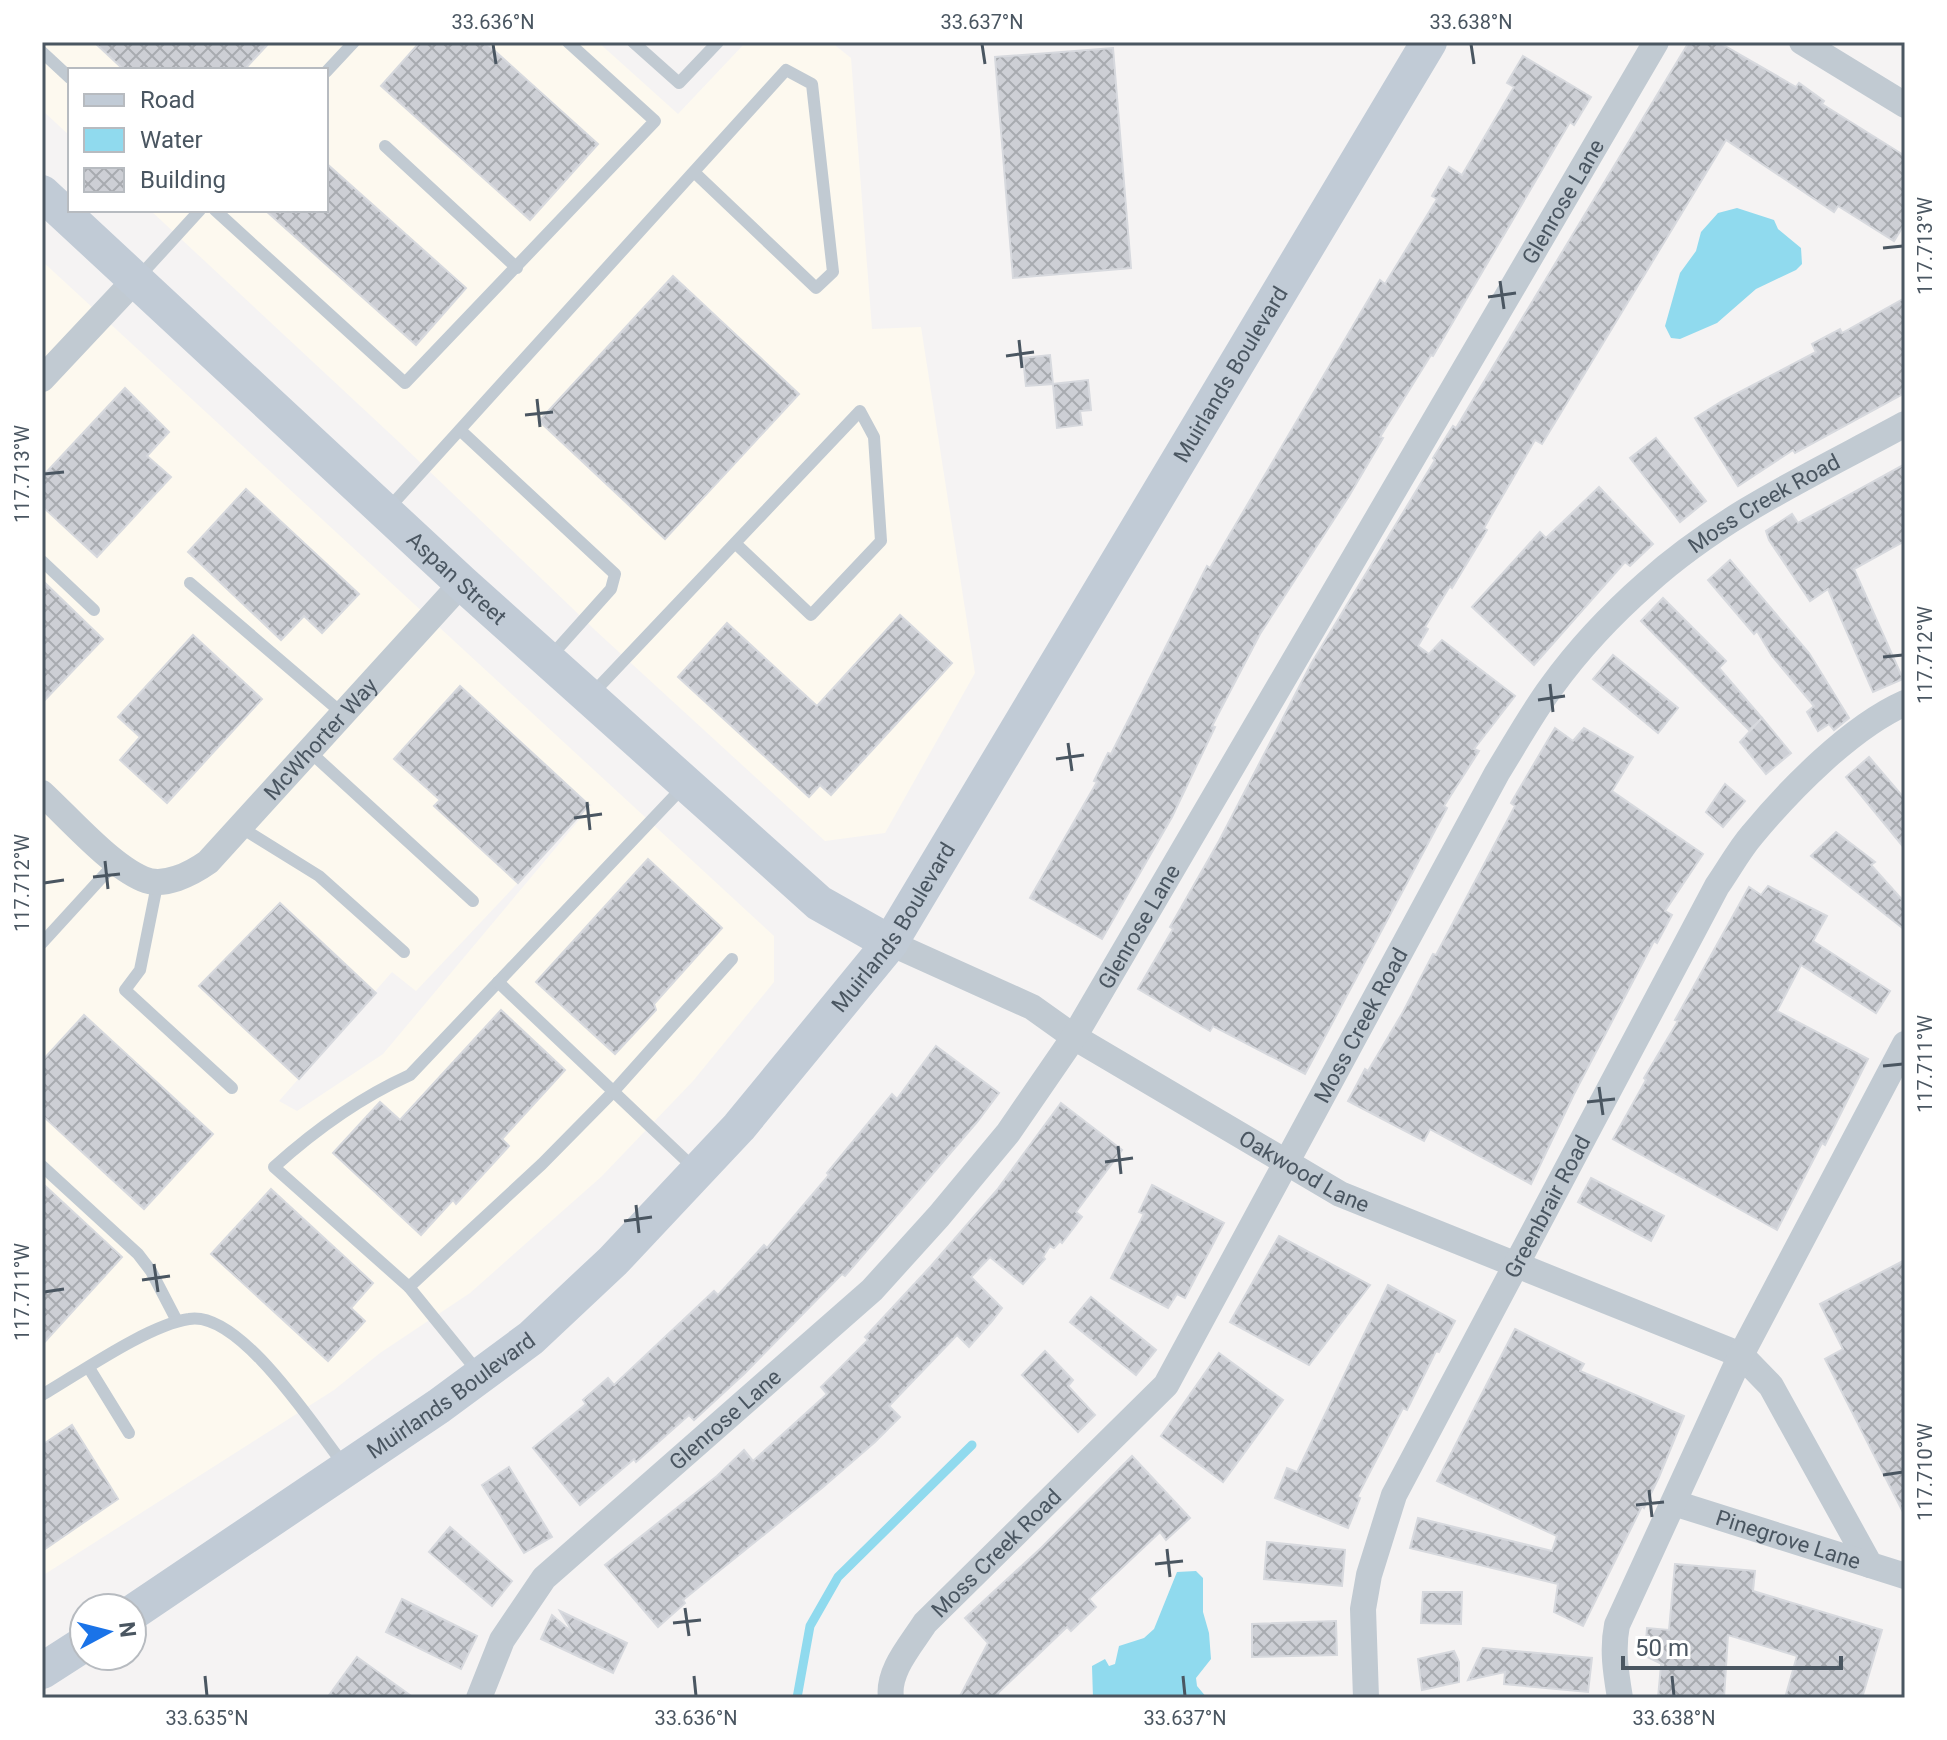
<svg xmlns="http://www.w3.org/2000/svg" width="1947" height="1740" font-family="Roboto,sans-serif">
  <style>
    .commercial { fill: #fdf9ef; fill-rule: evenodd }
    .water { fill: #90daee }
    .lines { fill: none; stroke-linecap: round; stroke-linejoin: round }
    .stream { stroke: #90daee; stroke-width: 9 }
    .building { fill: url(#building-cross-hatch); stroke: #d7d9de; stroke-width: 2 }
    .lane { stroke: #c1cad2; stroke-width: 12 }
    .street { stroke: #c1cad2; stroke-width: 26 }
    .secondary { stroke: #c1cbd6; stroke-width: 36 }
    .ticks { fill: none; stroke: #4a5661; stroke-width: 3 }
    .labels { text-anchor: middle; stroke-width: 6; stroke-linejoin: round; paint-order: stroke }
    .street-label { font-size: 22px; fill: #4a5661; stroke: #fff }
    .neatline { fill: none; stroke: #4a5661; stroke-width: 3 }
    .ticks-label { font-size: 20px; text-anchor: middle; fill: #4a5661 }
  </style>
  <defs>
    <pattern id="building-cross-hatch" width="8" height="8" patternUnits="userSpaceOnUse" patternTransform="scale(2)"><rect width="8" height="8" fill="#cdcfd5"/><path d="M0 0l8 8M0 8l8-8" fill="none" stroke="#a8abb0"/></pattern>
  </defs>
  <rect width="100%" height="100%" fill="#f5f3f3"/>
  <g class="commercial">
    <path d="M42,42H598L678,114L746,42H831L851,58L872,329L921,327L975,673L885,833L825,841L596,631L400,443L150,210H326V70H70V136L42,110Z"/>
    <path d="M42,261L774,936V982L693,1081L601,1177L470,1293L380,1353L334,1390L42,1576ZM595,801L383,1054L297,1111L279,1101L392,972L416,991Z"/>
  </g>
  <g class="water">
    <path d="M1737,208L1774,220L1778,229L1801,248L1802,264L1796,270L1756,289L1717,323L1680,339L1671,338L1665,326L1680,273L1696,251L1701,232L1718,213Z"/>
    <path d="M1196,1571L1203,1578V1612L1209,1633L1211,1659L1196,1678L1197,1686L1207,1698H1093L1092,1666L1105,1659L1109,1666L1115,1664L1119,1646L1144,1638L1154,1629L1177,1572Z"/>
  </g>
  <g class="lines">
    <path class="stream" d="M797,1698L810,1626L838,1577L972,1445"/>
  </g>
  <g class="building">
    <path d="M94,42H270L244,70H124Z"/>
    <path d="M420,42H485L598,144L530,220L381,86Z"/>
    <path d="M1689,42H1718L1796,87L1799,83L1824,101L1822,104L1905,156V223L1894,241L1838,206L1834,212L1726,140L1542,444L1535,440L1484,528L1487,530L1452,588L1450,586L1425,627L1428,629L1418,646L1429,654L1442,640L1515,696L1474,749L1479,751L1444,806L1447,808L1432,836L1305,1074L1213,1026L1210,1031L1138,989L1173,929L1170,927L1219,841L1311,664L1435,460L1433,458L1453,426L1456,428Z"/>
    <path d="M1113,48L1131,268L1013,278L995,57Z"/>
    <path d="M1523,56L1591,97L1574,125L1570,122L1433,356L1431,355L1380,437L1383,438L1349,496L1260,634L1212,726L1215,727L1172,817L1102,939L1030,898L1097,782L1094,781L1108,753L1111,754L1207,566L1210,568L1380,280L1385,284L1437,199L1432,196L1449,167L1462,175L1514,87L1507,83Z"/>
    <path d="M326,163L466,288L416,345L265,210H326Z"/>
    <path d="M673,276L799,394L665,539L539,421Z"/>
    <path d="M1905,298V393L1795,453L1793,450L1738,486L1695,418L1722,401L1816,352L1812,344L1840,329L1842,333Z"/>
    <path d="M1050,355L1053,384L1026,386L1023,358Z"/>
    <path d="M1088,380L1091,410L1080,411L1082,425L1057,428L1053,384Z"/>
    <path d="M125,388L169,432L147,456L171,477L97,557L42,506V477Z"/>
    <path d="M1656,438L1706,501L1680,522L1630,458Z"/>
    <path d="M1905,464V541L1854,569L1903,679L1873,692L1828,589L1810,601L1769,540L1766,531L1792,514L1798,523Z"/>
    <path d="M1599,487L1653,544L1630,566L1625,562L1534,665L1472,607L1540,532L1546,538Z"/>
    <path d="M246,489L359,594L322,633L304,616L281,640L188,552Z"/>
    <path d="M1730,560L1809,653L1849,718L1834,730L1829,724L1818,731L1807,712L1814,706L1772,656L1757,631L1754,634L1708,580Z"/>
    <path d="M42,580L103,639L42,703Z"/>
    <path d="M1663,598L1726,661L1719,668L1762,718L1749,730L1641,621Z"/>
    <path d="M900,615L952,663L831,795L820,785L809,797L678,677L727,623L817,706Z"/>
    <path d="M193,635L262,699L167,803L120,760L140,737L118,717Z"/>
    <path d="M1613,655L1678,708L1658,733L1593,679Z"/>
    <path d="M460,686L589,805L518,883L434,806L440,800L394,759Z"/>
    <path d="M1762,718L1791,753L1766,774L1740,742Z"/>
    <path d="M1555,728L1573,741L1584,728L1633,757L1612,791L1703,854L1665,911L1672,915L1657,943L1654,941L1574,1094L1531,1184L1430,1129L1424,1141L1348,1101L1365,1069L1368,1071L1403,1012L1433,954L1436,955L1515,806L1511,803Z"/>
    <path d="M1869,757L1905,799V849L1846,777Z"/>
    <path d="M1725,784L1745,801L1723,827L1706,812Z"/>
    <path d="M1836,832L1875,862L1871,865L1905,903V930L1811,856Z"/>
    <path d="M648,859L722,928L654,1004L656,1010L615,1054L536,982Z"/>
    <path d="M1768,886L1827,916L1813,941L1890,991L1876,1013L1801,965L1777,1011L1868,1059L1825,1145L1822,1143L1777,1230L1613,1139L1646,1080L1644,1078L1678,1021L1675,1020L1749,887L1761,895Z"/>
    <path d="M280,903L376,993L299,1079L199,986Z"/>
    <path d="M501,1010L565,1070L502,1139L509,1146L456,1204L453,1200L421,1235L333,1153L380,1102L400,1120Z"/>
    <path d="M84,1015L213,1134L144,1209L42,1115V1061Z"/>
    <path d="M936,1046L999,1093L977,1122L845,1276L842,1274L744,1374L694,1420L689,1415L636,1462L634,1459L580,1505L533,1448L586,1404L583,1400L608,1378L614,1385L714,1291L718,1295L764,1245L767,1248L829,1175L827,1173L892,1094L897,1099Z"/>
    <path d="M1061,1103L1122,1150L1076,1212L1082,1217L1062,1243L1060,1241L1054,1248L1050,1246L1043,1257L1045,1259L1023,1284L990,1257L971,1277L1002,1308L992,1321L969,1347L957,1335L889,1406L900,1417L875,1442L822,1488L683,1600L685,1603L658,1627L605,1565L717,1476L744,1450L753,1461L827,1394L821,1387L868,1340L865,1337L931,1266L997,1190Z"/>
    <path d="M1591,1178L1664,1216L1651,1241L1578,1202Z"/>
    <path d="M42,1183L122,1257L42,1345Z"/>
    <path d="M1152,1185L1224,1223L1185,1298L1177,1294L1168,1308L1111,1278L1144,1214L1139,1212Z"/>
    <path d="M271,1189L373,1283L351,1308L365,1321L328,1361L211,1254Z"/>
    <path d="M1279,1236L1370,1285L1309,1365L1230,1322Z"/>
    <path d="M1905,1260V1516L1825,1359L1843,1349L1820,1304Z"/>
    <path d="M1388,1285L1455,1321L1439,1352L1436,1351L1407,1410L1403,1408L1357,1497L1360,1498L1348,1528L1275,1498L1287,1468L1297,1472Z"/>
    <path d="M1091,1297L1156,1350L1136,1375L1070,1322Z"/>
    <path d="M1515,1329L1584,1364L1580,1371L1684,1416L1659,1477L1644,1508L1642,1506L1583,1626L1554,1612L1558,1584L1410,1548L1418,1518L1552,1551L1557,1536L1437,1481Z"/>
    <path d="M1045,1351L1073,1380L1068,1386L1095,1415L1078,1432L1022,1375Z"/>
    <path d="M1219,1353L1283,1400L1223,1482L1161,1436Z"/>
    <path d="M72,1425L118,1499L42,1551V1445Z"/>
    <path d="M1132,1456L1190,1518L1166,1540L1160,1532L1089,1599L1096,1607L1071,1631L1067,1627L999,1692L996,1698H959L988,1643L965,1618L1041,1548Z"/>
    <path d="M509,1467L552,1537L524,1553L482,1485Z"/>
    <path d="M450,1527L512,1581L492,1606L429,1552Z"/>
    <path d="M1267,1542L1345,1550L1342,1586L1264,1579Z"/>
    <path d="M1675,1564L1755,1571L1753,1591L1882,1630L1862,1698H1785L1797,1656L1728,1635L1724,1698H1658L1661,1665H1664L1645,1656L1647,1628L1669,1630Z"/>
    <path d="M1423,1592H1462L1461,1624L1421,1623Z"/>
    <path d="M402,1599L477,1636L461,1669L386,1632Z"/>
    <path d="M560,1611L627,1643L613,1673L541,1639L552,1615L573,1633Z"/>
    <path d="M1336,1621L1337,1655L1252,1657V1624Z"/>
    <path d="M1483,1648L1592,1658L1588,1692L1504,1684L1505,1672L1468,1680Z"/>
    <path d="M1454,1651L1459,1662V1682L1422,1690L1418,1659Z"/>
    <path d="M357,1657L414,1698H327Z"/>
  </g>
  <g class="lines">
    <g class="lane">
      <path d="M633,42L679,83L718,42"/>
      <path d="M42,52L70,78"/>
      <path d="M326,72L354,42"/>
      <path d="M385,146L517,268"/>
      <path d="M215,210L405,383L655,121L568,42"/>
      <path d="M137,279L200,210"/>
      <path d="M460,430L615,574L611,589L551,656"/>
      <path d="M388,509L786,70L812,84L833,272L816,288L694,172"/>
      <path d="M42,561L94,610"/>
      <path d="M190,583L343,714"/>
      <path d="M592,694L860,411L874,437L881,541L811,615L735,543"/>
      <path d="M309,751L473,901"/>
      <path d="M684,786L410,1075C359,1098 315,1130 274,1167L409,1287L542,1164L613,1092L732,959"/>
      <path d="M240,827L319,876L404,952"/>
      <path d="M158,880L140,970L125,990L232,1088"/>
      <path d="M42,943L116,862"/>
      <path d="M498,982L695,1169"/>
      <path d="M42,1166L138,1254L151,1271L177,1321"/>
      <path d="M409,1287L478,1372"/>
      <path d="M89,1368L129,1433"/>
      <path d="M42,1395C80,1373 148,1325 189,1319C240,1310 315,1428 344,1465"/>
    </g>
    <g class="street">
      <path d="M1802,42L1905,105"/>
      <path d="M42,379L136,279"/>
      <path id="s1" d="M42,793C69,818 110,865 143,879C164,888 191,874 208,862L462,583"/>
      <path id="s2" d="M890,943L1032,1007L1074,1037L1340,1194L1741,1355L1771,1386L1870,1565"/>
      <path id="s3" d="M1674,1503L1905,1576"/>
      <path id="s4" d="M479,1698L502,1640L544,1578L872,1290L939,1216L1008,1133L1074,1037L1656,42"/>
      <path id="s5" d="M891,1698C887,1671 911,1645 925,1623L1166,1385L1497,773C1515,744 1532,713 1552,686C1578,650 1614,612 1647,583C1722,515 1817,472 1905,424"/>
      <path id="s6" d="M1366,1698L1363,1609L1369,1575L1394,1495L1717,886C1729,869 1739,850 1752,835C1790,789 1851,727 1905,703"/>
      <path d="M1620,1698C1616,1673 1612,1650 1617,1625L1741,1355L1905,1044"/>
    </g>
    <g class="secondary">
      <path id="s7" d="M42,193L462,583L819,903L890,943"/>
      <path id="s8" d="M132,1613L439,1406L531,1338L613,1261L739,1127L890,943L1429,42"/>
      <path d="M42,1671L84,1644"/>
    </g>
  </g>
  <path class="ticks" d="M493,44L496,64M982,44L985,64M1471,44L1474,64M1883,248L1903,246M1500,281L1504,309M1488,297L1516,293M1019,340L1022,368M1006,356L1034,352M537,399L540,427M525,415L553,412M44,474L64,472M1883,657L1903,655M1550,684L1553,712M1538,700L1565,696M1068,743L1072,771M1056,759L1084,755M587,802L590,830M574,818L602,814M105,861L108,889M93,877L120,874M44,883L64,880M1883,1066L1903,1064M1599,1087L1603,1115M1587,1102L1615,1099M1118,1146L1121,1174M1105,1162L1133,1158M636,1205L639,1233M624,1221L652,1217M154,1264L158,1292M142,1280L170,1276M44,1292L64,1289M1883,1475L1903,1472M1649,1490L1652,1517M1636,1505L1664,1502M1167,1549L1170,1577M1155,1564L1183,1561M685,1608L689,1636M673,1623L701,1620M205,1676L207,1696M694,1676L696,1696M1183,1676L1185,1696M1672,1676L1674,1696"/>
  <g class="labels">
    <g class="street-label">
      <text dy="8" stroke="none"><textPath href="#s4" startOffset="1866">Glenrose Lane</textPath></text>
      <text dy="8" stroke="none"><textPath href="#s8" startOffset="1682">Muirlands Boulevard</textPath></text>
      <text dy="8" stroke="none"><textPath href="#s5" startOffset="1504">Moss Creek Road</textPath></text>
      <text dy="8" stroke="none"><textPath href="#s7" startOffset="566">Aspan Street</textPath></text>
      <text dy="8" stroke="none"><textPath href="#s1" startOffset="370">McWhorter Way</textPath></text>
      <text dy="8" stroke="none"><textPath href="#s8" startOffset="1034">Muirlands Boulevard</textPath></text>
      <text dy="8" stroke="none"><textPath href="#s4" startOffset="1026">Glenrose Lane</textPath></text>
      <text dy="8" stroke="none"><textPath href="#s5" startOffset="832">Moss Creek Road</textPath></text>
      <text dy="8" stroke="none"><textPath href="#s2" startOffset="474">Oakwood Lane</textPath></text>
      <text dy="8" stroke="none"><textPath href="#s6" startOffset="534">Greenbrair Road</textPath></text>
      <text dy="8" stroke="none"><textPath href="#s8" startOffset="386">Muirlands Boulevard</textPath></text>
      <text dy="8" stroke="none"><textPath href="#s4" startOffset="378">Glenrose Lane</textPath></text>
      <text dy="8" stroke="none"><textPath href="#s3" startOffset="120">Pinegrove Lane</textPath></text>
      <text dy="8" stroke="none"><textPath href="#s5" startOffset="184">Moss Creek Road</textPath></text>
    </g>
  </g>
  <rect width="1947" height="1740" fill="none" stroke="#ffffff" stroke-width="88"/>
  <rect x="68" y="68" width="260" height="144" fill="#ffffff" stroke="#b7bbc0" stroke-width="2"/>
  <rect x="84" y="94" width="40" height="12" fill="#c1cbd6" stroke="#b7bbc0" stroke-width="2"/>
  <text x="140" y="108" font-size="24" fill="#4a5661">Road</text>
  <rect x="84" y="128" width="40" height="24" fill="#90daee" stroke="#b7bbc0" stroke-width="2"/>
  <text x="140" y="148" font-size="24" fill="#4a5661">Water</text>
  <rect x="84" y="168" width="40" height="24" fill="url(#building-cross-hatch)" stroke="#b7bbc0" stroke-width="2"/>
  <text x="140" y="188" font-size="24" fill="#4a5661">Building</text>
  <g transform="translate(108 1632) rotate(83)"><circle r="38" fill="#ffffff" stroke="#b7bbc0" stroke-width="2"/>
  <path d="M0-6L14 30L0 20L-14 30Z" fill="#1a73e8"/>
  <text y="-12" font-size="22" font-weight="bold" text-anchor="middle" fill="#4a5661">N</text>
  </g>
  <path d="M1623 1656v12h218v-12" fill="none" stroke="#4a5661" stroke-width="4"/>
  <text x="1635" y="1656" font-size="24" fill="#4a5661" stroke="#ffffff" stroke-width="6" paint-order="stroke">50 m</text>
  <rect x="44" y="44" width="1859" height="1652" class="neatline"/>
  <g class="ticks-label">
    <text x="493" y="29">33.636°N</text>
    <text x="982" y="29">33.637°N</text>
    <text x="1471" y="29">33.638°N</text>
    <text transform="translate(1925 246) rotate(-90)" y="7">117.713°W</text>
    <text transform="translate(22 474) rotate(-90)" y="7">117.713°W</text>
    <text transform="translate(1925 655) rotate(-90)" y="7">117.712°W</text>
    <text transform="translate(22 883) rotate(-90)" y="7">117.712°W</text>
    <text transform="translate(1925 1064) rotate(-90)" y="7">117.711°W</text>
    <text transform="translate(22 1292) rotate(-90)" y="7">117.711°W</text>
    <text transform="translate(1925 1472) rotate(-90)" y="7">117.710°W</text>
    <text x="207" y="1725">33.635°N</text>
    <text x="696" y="1725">33.636°N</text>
    <text x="1185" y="1725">33.637°N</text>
    <text x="1674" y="1725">33.638°N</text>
  </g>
</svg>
